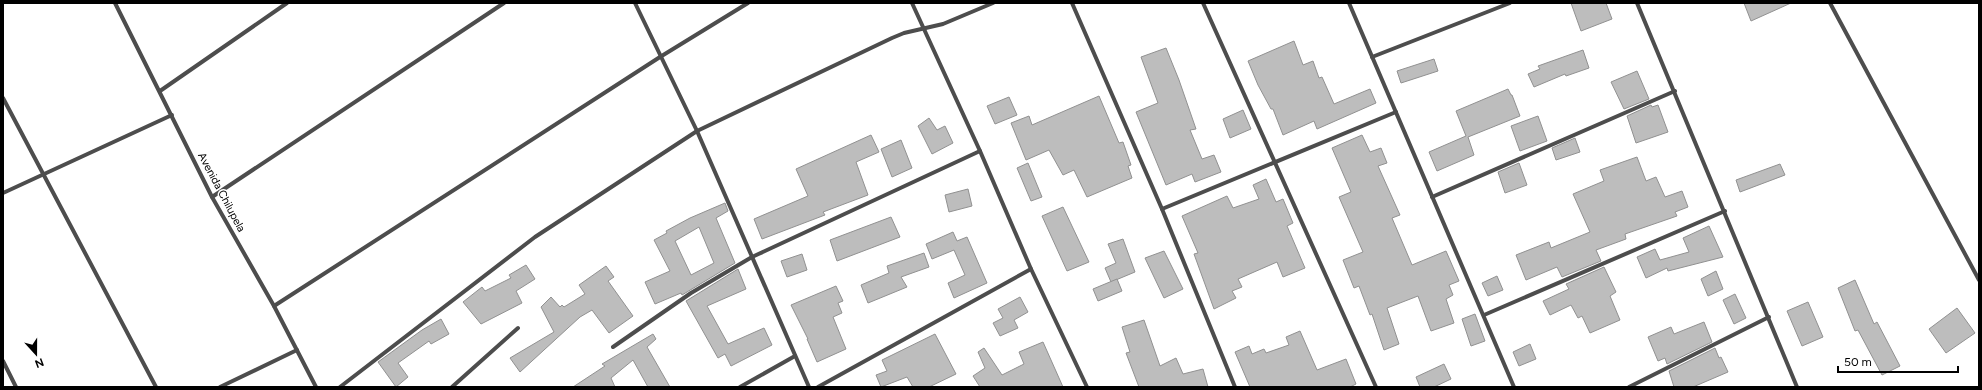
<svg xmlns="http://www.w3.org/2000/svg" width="1982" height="390" font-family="Figtree,sans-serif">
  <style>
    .building { fill: #bdbdbd; stroke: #919191; fill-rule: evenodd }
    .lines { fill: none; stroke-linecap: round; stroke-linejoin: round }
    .minor { stroke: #4d4d4d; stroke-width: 4 }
    .labels { text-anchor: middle; stroke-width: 3; stroke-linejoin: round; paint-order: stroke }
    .street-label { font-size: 11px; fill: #000; stroke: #fff }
  </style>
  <rect width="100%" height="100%" fill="#fff"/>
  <g class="building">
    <path d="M1571,3H1606L1612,19L1581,31Z"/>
    <path d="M1744,3H1791L1751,21Z"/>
    <path d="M1294,41L1303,65L1313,61L1319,78L1322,77L1334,104L1370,89L1376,103L1317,129L1314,121L1283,135L1273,109H1271L1258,85L1248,61Z"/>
    <path d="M1166,48L1179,80L1196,129L1190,130L1202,159L1214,155L1221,172L1195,182L1192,174L1166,185L1136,112L1158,103L1141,57Z"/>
    <path d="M1583,50L1589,68L1566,76L1565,74L1534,87L1528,74L1540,69L1538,66Z"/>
    <path d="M1434,59L1438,71L1401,83L1397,71Z"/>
    <path d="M1637,71L1649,99L1624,109L1611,82Z"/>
    <path d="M1508,89L1511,95H1512L1520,116L1468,137L1474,155L1437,171L1429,152L1466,136L1456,111Z"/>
    <path d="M1099,96L1119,143L1123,142L1131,165L1128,166L1132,178L1087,197L1074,170L1063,175L1049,150L1026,160L1011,123L1029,116L1032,125Z"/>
    <path d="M1009,97L1017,115L995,124L987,106Z"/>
    <path d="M1651,105L1652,107L1658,105L1668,132L1636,143L1627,116Z"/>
    <path d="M1243,110L1251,129L1230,138L1223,119Z"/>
    <path d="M1538,116L1547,141L1520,151L1511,126Z"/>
    <path d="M929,118L937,130L945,126L953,143L932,154L918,126Z"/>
    <path d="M871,135L879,152L856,162L868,195L823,212L825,215L762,239L754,219L808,196L796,169Z"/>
    <path d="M1362,135L1370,152L1381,148L1387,163L1378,166L1400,215L1392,218L1412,265L1446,251L1459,281L1449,285L1453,295L1446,299L1454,323L1431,331L1418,296L1387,308L1399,344L1384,350L1372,314L1370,315L1359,286L1354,288L1343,260L1363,252L1339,197L1351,192L1332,148Z"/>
    <path d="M1575,138L1580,152L1556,160L1552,148Z"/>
    <path d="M901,140L912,168L892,177L881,149Z"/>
    <path d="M1637,157L1646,181L1656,177L1665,197L1682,191L1688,207L1675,212L1677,216L1625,234L1626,239L1596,250L1601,261L1562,277L1557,267L1526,280L1516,255L1549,242L1551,248L1590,232L1573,194L1604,181L1600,170Z"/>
    <path d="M1028,163L1042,197L1031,201L1017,168Z"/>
    <path d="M1519,163L1527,185L1505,193L1498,172Z"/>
    <path d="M1780,164L1785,175L1740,192L1736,180Z"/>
    <path d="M1266,179L1276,202L1283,199L1293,223L1287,226L1305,268L1283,277L1277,262L1238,279L1242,287L1232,291L1236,298L1214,309L1194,254L1198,253L1182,216L1227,196L1233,208L1259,199L1253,185Z"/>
    <path d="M968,189L972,206L949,212L945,195Z"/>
    <path d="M725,203L728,211L716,218L735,263L682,295L681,293L655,304L645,282L670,271L654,240L667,233L666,231L690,218ZM699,227L714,263L691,275L675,241Z"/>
    <path d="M1063,207L1089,262L1067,271L1042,216Z"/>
    <path d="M891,217L900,237L837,261L830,240Z"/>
    <path d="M1709,226L1723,257L1668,271L1667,268L1646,278L1637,257L1655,249L1660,260L1689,252L1683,238Z"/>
    <path d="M953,232L957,241L967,237L987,283L954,298L948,283L965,275L954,250L932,259L926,244Z"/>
    <path d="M1123,239L1135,272L1111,282L1105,268L1116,263L1108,244Z"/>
    <path d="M1164,251L1183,289L1164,298L1145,258Z"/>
    <path d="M924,253L929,267L901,277L907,287L868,303L861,285L889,273L887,266Z"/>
    <path d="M802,254L807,270L787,277L781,261Z"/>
    <path d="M526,265L535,279L516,291L522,303L481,324L463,302L482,287L485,291L511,278L509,275Z"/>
    <path d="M606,266L614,277L608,281L633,316L609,333L592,310L580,317L520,372L510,358L554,332L541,307L551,297L560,307L562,305L564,307L585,294L579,285Z"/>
    <path d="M1604,267L1616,292L1610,296L1620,320L1590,333L1582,316L1578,318L1571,305L1550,315L1543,301L1569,289L1566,284Z"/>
    <path d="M738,269L746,289L707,306L728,344L764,328L772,345L731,366L725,354L718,358L686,301Z"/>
    <path d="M1716,271L1723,289L1708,296L1701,279Z"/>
    <path d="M1497,276L1503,290L1488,296L1482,283Z"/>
    <path d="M1117,279L1122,291L1098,301L1093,289Z"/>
    <path d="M1855,280L1874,324L1877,322L1900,366L1882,375L1858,330L1855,331L1838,288Z"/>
    <path d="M836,286L843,301L838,303L842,313L833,317L846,349L817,362L807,339H808L791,305Z"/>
    <path d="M1735,294L1746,318L1734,324L1723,300Z"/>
    <path d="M1020,297L1028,312L1014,320L1018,328L1000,336L993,323L1003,318L998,309Z"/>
    <path d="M1808,302L1823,337L1802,346L1787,311Z"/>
    <path d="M1957,308L1975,333L1946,353L1929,329Z"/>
    <path d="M1475,314L1485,341L1471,346L1462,319Z"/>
    <path d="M441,319L449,334L431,344L429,341L398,363L408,377L396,387L378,362L422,330Z"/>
    <path d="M1144,320L1160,366L1176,358L1183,374L1203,369L1208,387H1139L1126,353L1130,352L1122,327Z"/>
    <path d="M1704,322L1712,342L1667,364L1665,358L1658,361L1648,337L1671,327L1674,334Z"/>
    <path d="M1300,331L1317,370L1346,359L1356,384L1350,387H1250L1235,352L1249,346L1252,354L1264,349L1266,353L1289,345L1286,337Z"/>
    <path d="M653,334L656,339L647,347L670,387H648L633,360L611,378L615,387H573L605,366L602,364Z"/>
    <path d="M935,334L956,374L929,387H913L907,377L881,387L876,375L887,371L882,360Z"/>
    <path d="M1043,342L1063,387H980L973,376L985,368L978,352L984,348L1002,375L1024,364L1019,352Z"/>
    <path d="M1530,344L1536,359L1519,366L1513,352Z"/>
    <path d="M1715,348L1719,358L1721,357L1728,372L1693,387H1674L1669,371Z"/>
    <path d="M1444,364L1451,379L1434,387H1420L1416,377Z"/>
  </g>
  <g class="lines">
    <g class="minor">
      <path d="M115,3L212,197L274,306L316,387"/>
      <path d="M635,3L697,131L809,387"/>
      <path d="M912,3L980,151L1031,269L1087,387"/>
      <path d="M1072,3L1162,209L1235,387"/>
      <path d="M1203,3L1376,387"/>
      <path d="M1349,3L1514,387"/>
      <path d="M1637,3L1797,387"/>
      <path d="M1830,3L1979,280"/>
      <path d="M1372,57L1510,3"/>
      <path d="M160,91L287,3"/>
      <path d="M3,98L156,387"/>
      <path d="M3,193L172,115"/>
      <path d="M212,197L504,3"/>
      <path d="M1432,197L1675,91"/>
      <path d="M1162,209L1396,112"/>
      <path d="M274,306L660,57L748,3"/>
      <path d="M1484,315L1725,211"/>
      <path d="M613,347L691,293L752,257L980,151"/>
      <path d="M3,361L16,387"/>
      <path d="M220,387L297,350"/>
      <path d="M340,387L535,237L697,131L892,38L904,33L943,24L993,3"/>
      <path d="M452,387L518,328"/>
      <path d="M740,387L795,356"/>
      <path d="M818,387L1031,269"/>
      <path d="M1629,387L1769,317"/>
    </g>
  </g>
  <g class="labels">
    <g class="street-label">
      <text transform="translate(222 192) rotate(62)" y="4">Avenida Chilupela</text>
    </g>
  </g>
  <rect width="1982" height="390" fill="none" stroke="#000000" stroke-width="8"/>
  <g transform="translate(36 354) rotate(159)" stroke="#ffffff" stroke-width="3" paint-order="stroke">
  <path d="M0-3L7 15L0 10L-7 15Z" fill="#000000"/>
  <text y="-6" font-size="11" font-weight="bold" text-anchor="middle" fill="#000000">N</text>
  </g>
  <path d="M1838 366v6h120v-6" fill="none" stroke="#000000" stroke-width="2"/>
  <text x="1844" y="366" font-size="12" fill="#000000" stroke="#ffffff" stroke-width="3" paint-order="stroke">50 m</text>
</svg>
